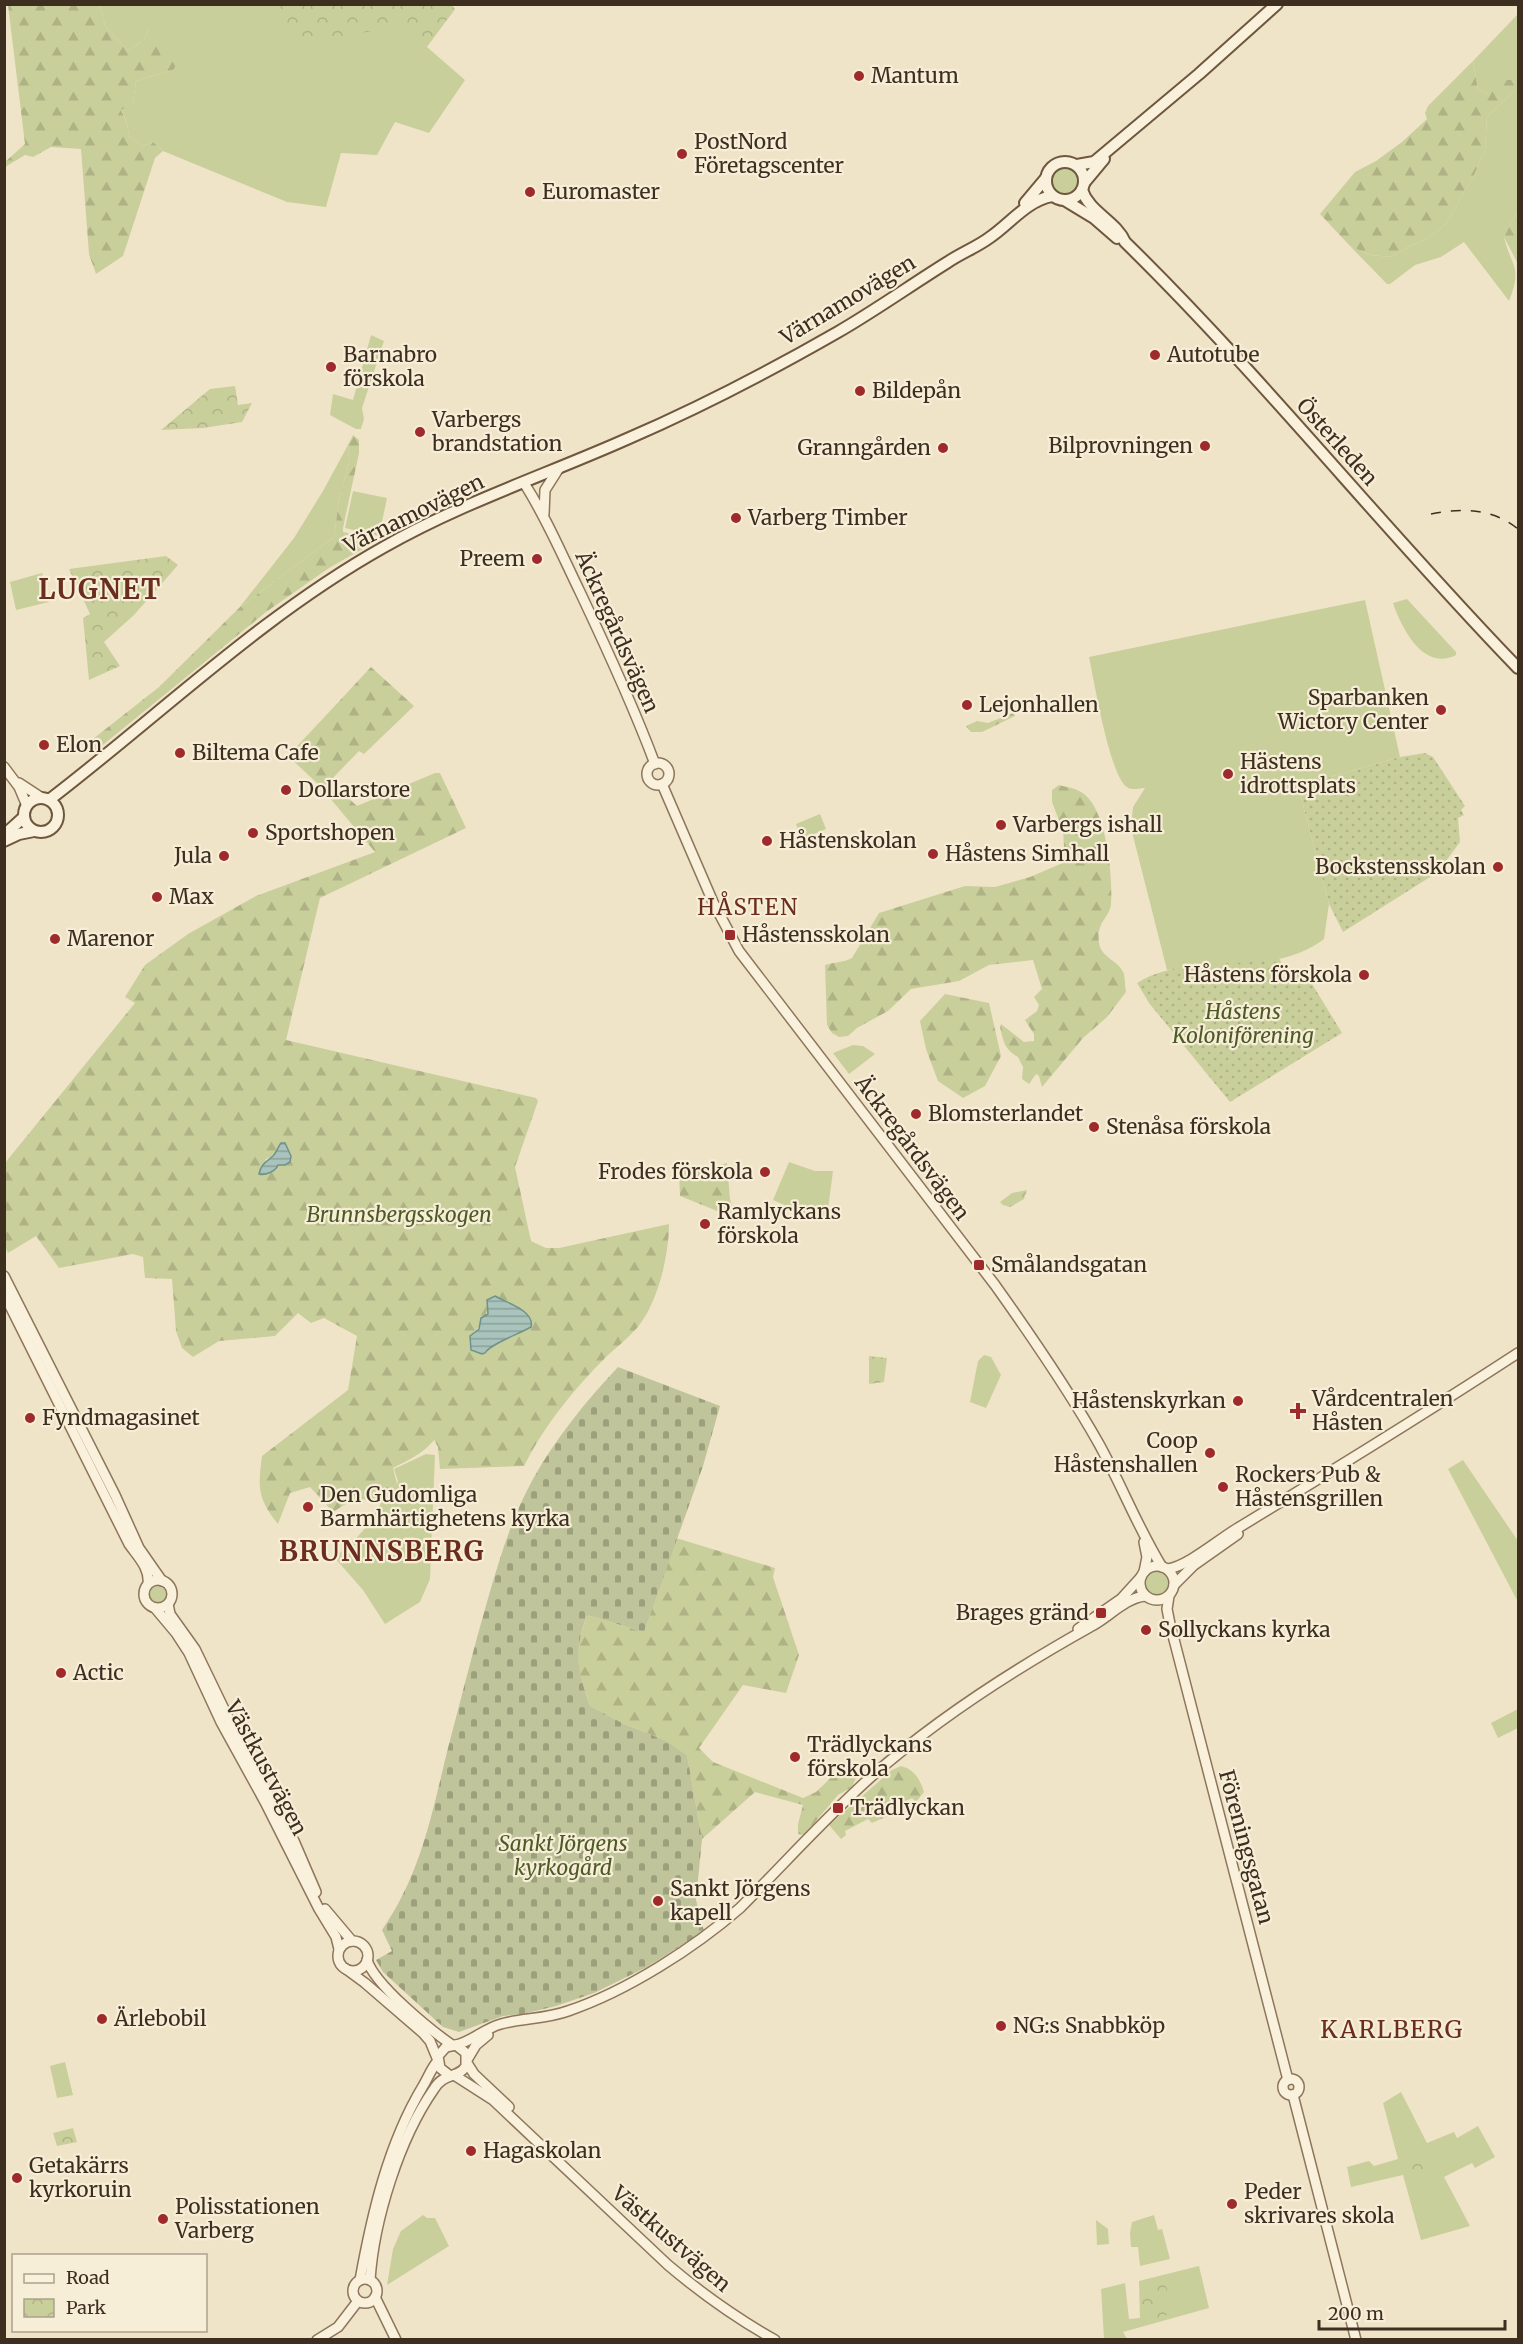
<svg xmlns="http://www.w3.org/2000/svg" width="1523" height="2344" font-family="Merriweather,serif">
  <style>
    .grass { fill: #c9cf9b }
    .forest { fill: url(#forest-firs); fill-rule: evenodd }
    .cemetery { fill: url(#cemetery-stones) }
    .park { fill: url(#park-crowns) }
    .garden { fill: url(#garden-dots) }
    .water { fill: url(#water-rules); stroke: #6f938a; stroke-width: 1.5 }
    .lines { fill: none; stroke-linecap: round; stroke-linejoin: round }
    .tertiary-casing { stroke: #8d765c; stroke-width: 12 }
    .secondary-casing { stroke: #6f573f; stroke-width: 14 }
    .tertiary { stroke: #faf1dc; stroke-width: 9 }
    .secondary { stroke: #faf1dc; stroke-width: 10 }
    .rail { stroke: #3d2e20; stroke-width: 1.5; stroke-dasharray: 10 10; stroke-linecap: butt }
    .poi-dot { fill: #9e2a2b; stroke: #f7eed8; stroke-width: 2 }
    .labels { text-anchor: middle; stroke-width: 4.5; stroke-linejoin: round; paint-order: stroke }
    .poi-label { font-size: 21px; fill: #3d2e20; stroke: #f7eed8; text-anchor: start }
    .street-label { font-size: 21px; fill: #3d2e20; stroke: #f7eed8 }
    .park-label { font-size: 21px; font-style: italic; fill: #4d5a26; stroke: #f7eed8 }
    .neighbourhood-label { font-size: 22px; letter-spacing: 1.5px; fill: #6b2e1e; stroke: #f7eed8 }
    .quarter-label { font-size: 24px; letter-spacing: 1.5px; fill: #6b2e1e; stroke: #f7eed8 }
    .district-label { font-size: 27px; font-weight: bold; letter-spacing: 1.5px; fill: #6b2e1e; stroke: #f7eed8 }
  </style>
  <defs>
    <pattern id="forest-firs" width="22" height="20" patternUnits="userSpaceOnUse" patternTransform="scale(1.5)"><rect width="22" height="20" fill="#c9cf9b"/><path d="M5 1l3.5 6h-7zM16 11l3.5 6h-7z" fill="#aeb285"/></pattern>
    <pattern id="cemetery-stones" width="16" height="16" patternUnits="userSpaceOnUse" patternTransform="scale(1.5)"><rect width="16" height="16" fill="#bfc49a"/><path d="M2 7V4a2 2 0 0 1 4 0v3zM10 15v-3a2 2 0 0 1 4 0v3z" fill="#9ca07d"/></pattern>
    <pattern id="park-crowns" width="20" height="18" patternUnits="userSpaceOnUse" patternTransform="scale(1.5)"><rect width="20" height="18" fill="#c9cf9b"/><path d="M2 6a3 3 0 1 1 6 0M12 15a3 3 0 1 1 6 0" fill="none" stroke="#aeb285"/></pattern>
    <pattern id="garden-dots" width="8" height="8" patternUnits="userSpaceOnUse" patternTransform="scale(1.5)"><rect width="8" height="8" fill="#c9cf9b"/><path d="M2 2h.1M6 6h.1" fill="none" stroke="#aeb285" stroke-width="1.8" stroke-linecap="round"/></pattern>
    <pattern id="water-rules" width="6" height="5" patternUnits="userSpaceOnUse" patternTransform="scale(1.5)"><rect width="6" height="5" fill="#a9c4bc"/><path d="M0 2.5h6" fill="none" stroke="#8ba098"/></pattern>
  </defs>
  <rect width="100%" height="100%" fill="#f0e4c8"/>
  <g class="grass">
    <path d="M100,5H451L455,9L427,47L465,80L429,133L395,122L377,155L341,153L326,207L287,202L163,151L153,142L143,146L129,136L127,123L121,109L133,103L136,81L173,70L160,55L149,29L144,40L128,51L105,26Z"/>
    <path d="M1517,15L1518,16V210L1504,237C1511,267 1523,266 1509,301L1464,242L1441,257L1415,265L1390,284H1387L1350,246L1370,255L1391,257L1410,246L1427,239L1446,224L1474,175L1485,150L1487,117L1516,89L1488,94L1478,90L1473,61Z"/>
    <circle cx="1065" cy="181" r="16"/>
    <path d="M371,335L384,341L362,408L364,419L361,429H356L330,415L333,394L353,400Z"/>
    <path d="M348,445L349,463L339,499L334,537L239,608L294,538L323,491Z"/>
    <path d="M353,491L387,498L379,536L345,528Z"/>
    <path d="M42,573L49,602L16,610L10,582Z"/>
    <path d="M1407,599L1456,652V655C1423,672 1401,627 1393,603Z"/>
    <path d="M1365,600L1400,757L1298,786L1329,904L1324,939C1287,969 1213,966 1167,970L1131,828L1133,807L1145,788C1140,788 1132,791 1127,787C1110,777 1094,681 1089,657Z"/>
    <path d="M820,814L826,829L802,839L796,824Z"/>
    <path d="M853,1045L863,1046L875,1054L849,1074L833,1053Z"/>
    <path d="M789,1162L815,1171H833L827,1217L805,1214L773,1200Z"/>
    <path d="M984,1355L991,1357L1001,1375L986,1408L970,1402L978,1361Z"/>
    <path d="M426,1454L435,1455L430,1579L420,1602L385,1624L363,1590L334,1557C354,1543 370,1525 381,1503L377,1498L397,1484L398,1481L394,1469Z"/>
    <path d="M1463,1460L1518,1541V1602L1448,1469Z"/>
    <circle cx="1156" cy="1583" r="14"/>
    <circle cx="158" cy="1594" r="11"/>
    <path d="M1518,1709V1728L1498,1738L1491,1723Z"/>
    <path d="M65,2062L73,2095L57,2098L50,2066Z"/>
    <path d="M1401,2092L1427,2143L1454,2132L1457,2138L1478,2126L1495,2157L1475,2168L1472,2163L1444,2177L1470,2226L1421,2240L1403,2175L1351,2187L1347,2167L1369,2161L1374,2166L1398,2159L1383,2103Z"/>
    <path d="M423,2215L427,2218H435L449,2246L387,2285L393,2249L401,2231Z"/>
    <path d="M1154,2215L1158,2230L1162,2229L1170,2259L1140,2266L1138,2247H1131L1130,2233L1132,2222Z"/>
    <path d="M1096,2220L1108,2229L1109,2244L1097,2245Z"/>
    <path d="M1199,2266L1209,2308L1123,2332L1127,2339H1104L1101,2289L1125,2283L1129,2319L1140,2318L1139,2281Z"/>
  </g>
  <g class="forest">
    <path d="M8,5H100L105,26L128,51L144,40L149,29L158,27L160,35L168,41L160,55L174,58L176,65L173,70L136,81L133,103L121,110L127,123L129,136L143,146L153,142L163,151L155,158L123,256L96,274L89,254L81,149L51,147L33,157L25,155L5,167V162L25,144Z"/>
    <path d="M1473,61L1478,90L1488,94L1494,84L1505,80H1516V89L1487,117L1485,150L1474,175L1446,224L1427,239L1410,246L1391,257L1370,255L1350,246L1320,214L1355,172L1376,161L1402,142L1427,119L1425,113L1428,106Z"/>
    <path d="M1518,210V264L1504,237Z"/>
    <path d="M353,435L359,440V453L343,528V532L364,536L366,547L329,568L266,612L93,753L84,746L159,687L239,608L334,537L339,499L349,463L348,445Z"/>
    <path d="M371,667L414,706L364,754L359,751L330,781L357,806L435,773H440L466,828L320,898L286,1040L536,1098L538,1101L515,1167L531,1241L546,1248H559L669,1224C669,1255 658,1303 637,1328C628,1338 617,1347 607,1356C574,1389 545,1424 524,1466L440,1469L438,1447L434,1440C424,1453 407,1461 393,1468L397,1484L376,1499L352,1500L333,1512L310,1487L290,1493L278,1524C257,1498 258,1487 262,1456L348,1390L357,1336L324,1318L311,1323L298,1313L275,1336L219,1341L193,1357L182,1348L176,1331L172,1279L145,1278L143,1257L133,1254L59,1268L36,1236L8,1253L5,1247V1163L135,1003L125,997L145,965L188,934L256,896L375,852L319,785L288,756ZM288,1149L291,1156L278,1165L276,1170L268,1172L263,1167L266,1159ZM499,1298L508,1304L531,1327C519,1334 490,1345 485,1353L472,1351L470,1336C479,1328 488,1318 487,1306Z"/>
    <path d="M1013,713L1015,716L982,732H971L966,726L977,721L988,723Z"/>
    <path d="M1059,785C1066,787 1075,788 1081,792C1107,806 1113,878 1111,904C1110,918 1096,921 1099,943C1101,958 1119,960 1124,974C1125,979 1125,987 1126,992L1107,1017L1083,1038L1042,1087L1039,1076L1036,1074L1029,1084L1022,1079L1023,1067L1018,1057C1005,1050 1003,1041 1000,1027L1001,1024L1024,1042L1034,1041V1034L1025,1020L1037,1011L1039,1005L1034,997L1042,989L1033,960L989,965L959,981L911,989L888,1011L857,1028L848,1036L839,1037L832,1033L827,1025L825,965C834,962 843,963 852,958L879,913L965,886L995,887L1030,877L1065,862L1063,831L1052,802V790Z"/>
    <path d="M945,994L989,1003L1001,1056L985,1086L963,1098L938,1081L926,1049L920,1021Z"/>
    <path d="M727,1163L730,1199L735,1215H727L680,1196L679,1171C695,1168 711,1169 727,1163Z"/>
    <path d="M676,1538L775,1568L773,1577L799,1655L786,1693L743,1685L699,1748L713,1762L803,1798L816,1792L844,1765L852,1769L856,1778L852,1787L838,1795L804,1835L798,1834V1824L803,1805L755,1792L702,1839L687,1755L667,1741L624,1724L590,1706L578,1668L577,1648L587,1615L644,1632Z"/>
    <path d="M901,1766C914,1769 920,1779 924,1792L916,1802L912,1798L889,1809L890,1815L872,1823L868,1819L845,1831L846,1835L841,1839L829,1825L892,1770Z"/>
  </g>
  <path class="cemetery" d="M618,1367L720,1406L703,1466L644,1632L587,1615C573,1655 577,1667 590,1706L624,1724L667,1741L687,1755L702,1839L696,1900L704,1931L647,1967L594,1993L556,2006L523,2014L503,2016L459,2032L443,2027L383,1972L376,1960L392,1951L382,1930C421,1874 432,1813 448,1748C461,1699 473,1650 487,1602C499,1560 512,1517 533,1479C556,1438 586,1401 618,1367Z"/>
  <g class="park">
    <path d="M451,5L455,9L426,47L402,25L296,46L276,5Z"/>
    <path d="M235,386L238,405L252,403L242,422L203,428L161,430L210,389Z"/>
    <path d="M166,556L178,565L134,615L104,642L120,666L89,680L83,618L90,614L69,569Z"/>
    <path d="M1027,1190L1024,1199L1010,1207L1003,1205L1000,1202L1012,1193Z"/>
    <path d="M869,1356L887,1358L884,1382L869,1384Z"/>
    <path d="M73,2128L77,2142L57,2146L53,2133Z"/>
    <path d="M1424,2155L1428,2158L1430,2167L1426,2173L1403,2171L1406,2158L1412,2162Z"/>
    <path d="M1164,2278L1173,2313L1157,2318L1153,2308L1142,2307L1141,2285Z"/>
  </g>
  <g class="garden">
    <path d="M1425,753L1433,757L1465,806L1461,810L1464,815L1458,818L1460,842L1438,872L1343,932L1329,904L1298,786L1400,757Z"/>
    <path d="M1279,958L1284,968L1279,971L1283,978L1297,970L1306,974L1342,1033L1230,1102L1149,1003L1137,983C1178,958 1233,968 1279,958Z"/>
  </g>
  <g class="water">
    <path d="M281,1143H285L291,1156L290,1162L285,1165H278C276,1171 265,1176 259,1174C261,1164 266,1162 273,1156C276,1153 278,1147 281,1143Z"/>
    <path d="M495,1296C507,1303 535,1311 531,1327C519,1334 490,1344 485,1353L482,1354L471,1350L470,1336L479,1329L481,1318L488,1314L487,1300Z"/>
  </g>
  <g class="lines">
    <defs>
      <g id="tertiary">
        <path d="M524,483C546,517 562,555 580,592C607,649 633,705 655,764"/>
        <path d="M544,514L545,490L559,468"/>
        <circle cx="658" cy="774" r="11"/>
        <path d="M4,767L19,787L27,806"/>
        <path d="M19,783L42,798"/>
        <path d="M662,784L713,902L739,951L995,1285C1032,1337 1068,1389 1099,1444C1121,1484 1138,1528 1162,1567"/>
        <path d="M4,1276L115,1495L139,1548L162,1581"/>
        <path d="M4,1294L129,1544C138,1557 150,1568 148,1584"/>
        <path d="M1144,1542L1147,1557L1144,1572"/>
        <circle cx="1157" cy="1583" r="17"/>
        <path d="M1167,1569C1187,1567 1219,1539 1238,1528C1332,1471 1426,1413 1518,1353"/>
        <circle cx="158" cy="1594" r="14"/>
        <path d="M1174,1585L1194,1565L1238,1534"/>
        <path d="M1169,1596L1167,1609L1170,1624L1288,2080"/>
        <path d="M168,1604L170,1614L195,1649L238,1738L294,1841L316,1892"/>
        <path d="M155,1608L176,1633L189,1653L221,1722L265,1802L319,1909L336,1937L339,1949"/>
        <path d="M1078,1629L1121,1599L1141,1577"/>
        <path d="M325,1909L352,1941"/>
        <circle cx="353" cy="1956" r="15"/>
        <path d="M367,1960C375,1985 429,2029 452,2045"/>
        <path d="M346,1969L365,1983L423,2033L430,2041L437,2058"/>
        <path d="M456,2045C473,2041 485,2028 501,2024C523,2018 546,2019 568,2011C627,1991 694,1948 740,1908C784,1864 826,1817 872,1776C938,1718 1013,1670 1090,1627C1108,1618 1125,1598 1145,1596"/>
        <path d="M467,2060L476,2045L488,2035"/>
        <path d="M467,2063L474,2074L509,2107"/>
        <path d="M454,2075L493,2100L668,2265C701,2293 736,2318 775,2340"/>
        <circle cx="1291" cy="2087" r="8"/>
        <path d="M1293,2095L1356,2340"/>
        <circle cx="365" cy="2291" r="12"/>
        <path d="M360,2280C372,2214 388,2144 423,2086C428,2078 431,2069 437,2062"/>
        <path d="M370,2280C374,2220 399,2139 434,2089C444,2072 458,2079 466,2066V2053L456,2045L446,2047L438,2056L440,2068L449,2075"/>
        <path d="M375,2297L396,2340"/>
        <path d="M317,2340L338,2327L358,2301"/>
      </g>
      <g id="secondary">
        <circle cx="1065" cy="181" r="19"/>
        <path d="M1077,165L1094,162L1199,74L1277,4"/>
        <path d="M1084,183L1104,159"/>
        <path d="M1082,190C1089,212 1116,221 1125,242C1263,377 1384,530 1518,668"/>
        <path d="M1066,201L1094,218L1117,238"/>
        <path d="M1025,203L1046,178"/>
        <circle cx="41" cy="815" r="17"/>
        <path d="M49,800C160,715 261,616 384,547C461,503 546,475 627,439C699,408 770,371 838,332C876,310 911,285 948,262C961,253 977,247 989,238C1010,224 1026,201 1052,196"/>
        <path d="M4,835L24,817"/>
        <path d="M4,841L19,834L34,831"/>
      </g>
    </defs>
    <use href="#tertiary" class="tertiary-casing"/>
    <use href="#secondary" class="secondary-casing"/>
    <use href="#tertiary" class="tertiary"/>
    <use href="#secondary" class="secondary"/>
    <path class="rail" d="M1431,514C1462,508 1492,508 1518,529"/>
  </g>
  <g class="poi-dot">
    <circle cx="859" cy="76" r="6"/>
    <circle cx="682" cy="154" r="6"/>
    <circle cx="530" cy="192" r="6"/>
    <circle cx="1155" cy="355" r="6"/>
    <circle cx="331" cy="367" r="6"/>
    <circle cx="860" cy="391" r="6"/>
    <circle cx="420" cy="432" r="6"/>
    <circle cx="1205" cy="446" r="6"/>
    <circle cx="943" cy="448" r="6"/>
    <circle cx="736" cy="518" r="6"/>
    <circle cx="537" cy="559" r="6"/>
    <circle cx="967" cy="705" r="6"/>
    <circle cx="1441" cy="710" r="6"/>
    <circle cx="44" cy="745" r="6"/>
    <circle cx="180" cy="753" r="6"/>
    <circle cx="1228" cy="774" r="6"/>
    <circle cx="286" cy="790" r="6"/>
    <circle cx="1001" cy="825" r="6"/>
    <circle cx="253" cy="833" r="6"/>
    <circle cx="767" cy="841" r="6"/>
    <circle cx="933" cy="854" r="6"/>
    <circle cx="224" cy="856" r="6"/>
    <circle cx="1498" cy="867" r="6"/>
    <circle cx="157" cy="897" r="6"/>
    <rect x="724" y="929" width="12" height="12" rx="3"/>
    <circle cx="55" cy="939" r="6"/>
    <circle cx="1364" cy="975" r="6"/>
    <circle cx="916" cy="1114" r="6"/>
    <circle cx="1094" cy="1127" r="6"/>
    <circle cx="765" cy="1172" r="6"/>
    <circle cx="705" cy="1224" r="6"/>
    <rect x="973" y="1259" width="12" height="12" rx="3"/>
    <circle cx="1238" cy="1401" r="6"/>
    <path d="M1295 1402h6v6h6v6h-6v6h-6v-6h-6v-6h6z"/>
    <circle cx="30" cy="1418" r="6"/>
    <circle cx="1210" cy="1453" r="6"/>
    <circle cx="1223" cy="1487" r="6"/>
    <circle cx="308" cy="1507" r="6"/>
    <rect x="1095" y="1607" width="12" height="12" rx="3"/>
    <circle cx="1146" cy="1630" r="6"/>
    <circle cx="61" cy="1673" r="6"/>
    <circle cx="795" cy="1757" r="6"/>
    <rect x="832" y="1802" width="12" height="12" rx="3"/>
    <circle cx="658" cy="1901" r="6"/>
    <circle cx="102" cy="2019" r="6"/>
    <circle cx="1001" cy="2026" r="6"/>
    <circle cx="471" cy="2151" r="6"/>
    <circle cx="17" cy="2178" r="6"/>
    <circle cx="1232" cy="2204" r="6"/>
    <circle cx="163" cy="2219" r="6"/>
  </g>
  <g class="labels">
    <g class="poi-label">
      <text x="871" y="83">Mantum</text>
      <text x="694" y="149">PostNord<tspan x="694" dy="24">Företagscenter</tspan></text>
      <text x="542" y="199">Euromaster</text>
      <text x="343" y="362">Barnabro<tspan x="343" dy="24">förskola</tspan></text>
      <text x="1167" y="362">Autotube</text>
      <text x="872" y="398">Bildepån</text>
      <text x="432" y="427">Varbergs<tspan x="432" dy="24">brandstation</tspan></text>
      <text x="1193" y="453" text-anchor="end">Bilprovningen</text>
      <text x="931" y="455" text-anchor="end">Granngården</text>
      <text x="748" y="525">Varberg Timber</text>
      <text x="525" y="566" text-anchor="end">Preem</text>
      <text x="1429" y="705" text-anchor="end">Sparbanken<tspan x="1429" dy="24">Wictory Center</tspan></text>
      <text x="979" y="712">Lejonhallen</text>
      <text x="56" y="752">Elon</text>
      <text x="192" y="760">Biltema Cafe</text>
      <text x="1240" y="769">Hästens<tspan x="1240" dy="24">idrottsplats</tspan></text>
      <text x="298" y="797">Dollarstore</text>
      <text x="1013" y="832">Varbergs ishall</text>
      <text x="265" y="840">Sportshopen</text>
      <text x="779" y="848">Håstenskolan</text>
      <text x="945" y="861">Håstens Simhall</text>
      <text x="212" y="863" text-anchor="end">Jula</text>
      <text x="1486" y="874" text-anchor="end">Bockstensskolan</text>
      <text x="169" y="904">Max</text>
      <text x="742" y="942">Håstensskolan</text>
      <text x="67" y="946">Marenor</text>
      <text x="1352" y="982" text-anchor="end">Håstens förskola</text>
      <text x="928" y="1121">Blomsterlandet</text>
      <text x="1106" y="1134">Stenåsa förskola</text>
      <text x="753" y="1179" text-anchor="end">Frodes förskola</text>
      <text x="717" y="1219">Ramlyckans<tspan x="717" dy="24">förskola</tspan></text>
      <text x="991" y="1272">Smålandsgatan</text>
      <text x="1312" y="1406">Vårdcentralen<tspan x="1312" dy="24">Håsten</tspan></text>
      <text x="1226" y="1408" text-anchor="end">Håstenskyrkan</text>
      <text x="42" y="1425">Fyndmagasinet</text>
      <text x="1198" y="1448" text-anchor="end">Coop<tspan x="1198" dy="24">Håstenshallen</tspan></text>
      <text x="1235" y="1482">Rockers Pub &amp;<tspan x="1235" dy="24">Håstensgrillen</tspan></text>
      <text x="320" y="1502">Den Gudomliga<tspan x="320" dy="24">Barmhärtighetens kyrka</tspan></text>
      <text x="1089" y="1620" text-anchor="end">Brages gränd</text>
      <text x="1158" y="1637">Sollyckans kyrka</text>
      <text x="73" y="1680">Actic</text>
      <text x="807" y="1752">Trädlyckans<tspan x="807" dy="24">förskola</tspan></text>
      <text x="850" y="1815">Trädlyckan</text>
      <text x="670" y="1896">Sankt Jörgens<tspan x="670" dy="24">kapell</tspan></text>
      <text x="114" y="2026">Ärlebobil</text>
      <text x="1013" y="2033">NG:s Snabbköp</text>
      <text x="483" y="2158">Hagaskolan</text>
      <text x="29" y="2173">Getakärrs<tspan x="29" dy="24">kyrkoruin</tspan></text>
      <text x="1244" y="2199">Peder<tspan x="1244" dy="24">skrivares skola</tspan></text>
      <text x="175" y="2214">Polisstationen<tspan x="175" dy="24">Varberg</tspan></text>
    </g>
    <g class="street-label">
      <text transform="translate(848 300) rotate(-31)" y="7">Värnamovägen</text>
      <text transform="translate(1337 442) rotate(48)" y="7">Österleden</text>
      <text transform="translate(414 514) rotate(-26)" y="7">Värnamovägen</text>
      <text transform="translate(617 632) rotate(66)" y="7">Äckregårdsvägen</text>
      <text transform="translate(912 1148) rotate(53)" y="7">Äckregårdsvägen</text>
      <text transform="translate(266 1768) rotate(62)" y="7">Västkustvägen</text>
      <text transform="translate(1246 1847) rotate(75)" y="7">Föreningsgatan</text>
      <text transform="translate(671 2239) rotate(41)" y="7">Västkustvägen</text>
    </g>
    <g class="park-label">
      <text x="1243" y="1019">Håstens<tspan x="1243" dy="24">Koloniförening</tspan></text>
      <text x="399" y="1222">Brunnsbergsskogen</text>
      <text x="563" y="1851">Sankt Jörgens<tspan x="563" dy="24">kyrkogård</tspan></text>
    </g>
    <g class="neighbourhood-label">
      <text x="748" y="915">HÅSTEN</text>
    </g>
    <g class="quarter-label">
      <text x="1392" y="2038">KARLBERG</text>
    </g>
    <g class="district-label">
      <text x="100" y="599">LUGNET</text>
      <text x="382" y="1561">BRUNNSBERG</text>
    </g>
  </g>
  <rect width="1523" height="2344" fill="none" stroke="#3d2e20" stroke-width="12"/>
  <rect x="12" y="2254" width="195" height="78" fill="#f7eed8" stroke="#ada18e" stroke-width="1.5"/>
  <rect x="24" y="2274" width="30" height="9" fill="#faf1dc" stroke="#ada18e" stroke-width="1.5"/>
  <text x="66" y="2284" font-size="18" fill="#3d2e20">Road</text>
  <rect x="24" y="2299" width="30" height="18" fill="url(#park-crowns)" stroke="#ada18e" stroke-width="1.5"/>
  <text x="66" y="2314" font-size="18" fill="#3d2e20">Park</text>
  <path d="M1319 2320v9h186v-9" fill="none" stroke="#3d2e20" stroke-width="3"/>
  <text x="1328" y="2320" font-size="18" fill="#3d2e20" stroke="#f7eed8" stroke-width="4.5" paint-order="stroke">200 m</text>
</svg>
